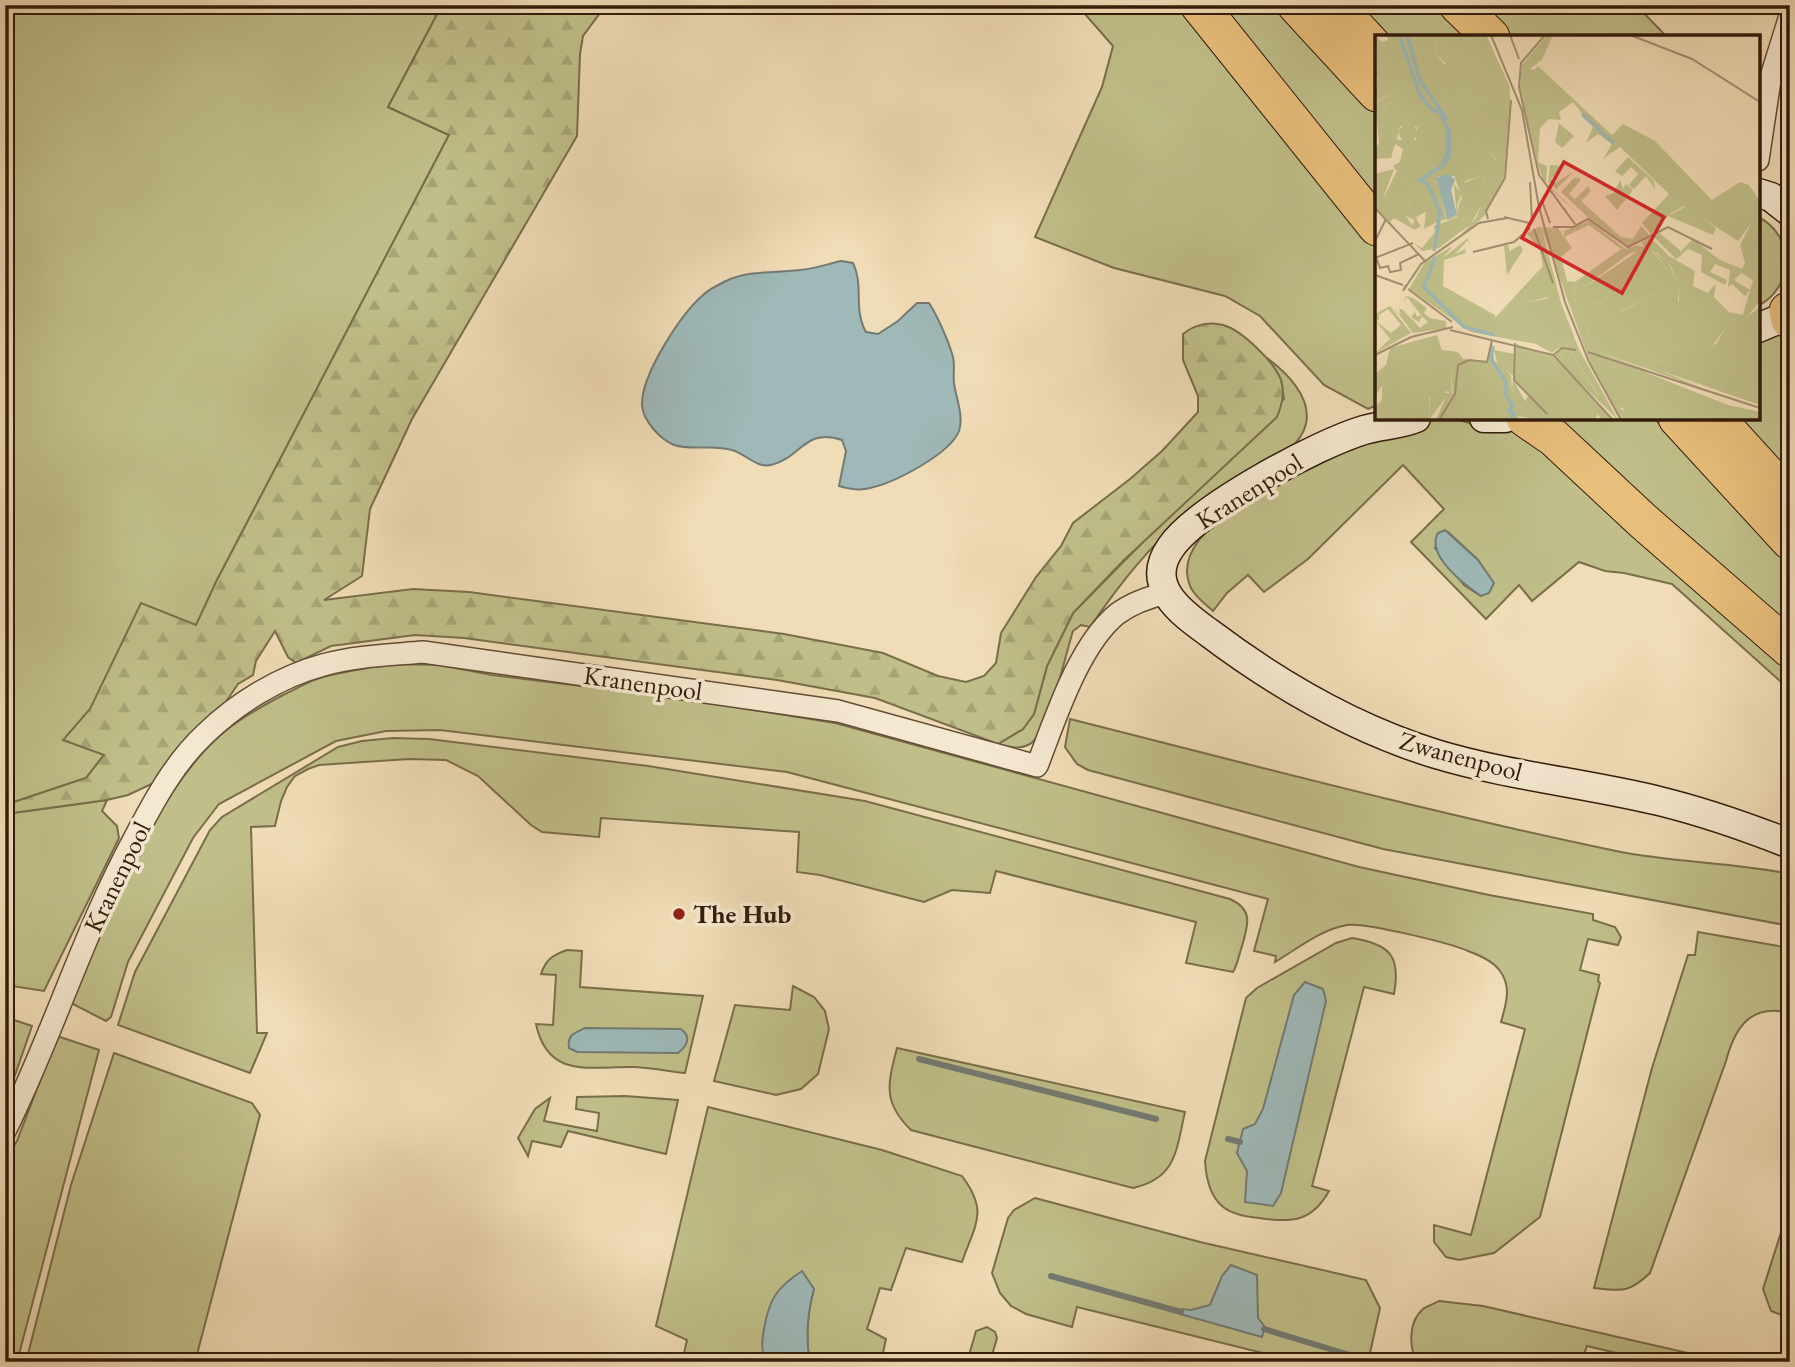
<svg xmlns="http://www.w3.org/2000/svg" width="1795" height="1367" font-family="'EB Garamond',serif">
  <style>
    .green { fill: #c0bf89; stroke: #796e4a; stroke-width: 2; fill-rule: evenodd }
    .forest { fill: url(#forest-firs); stroke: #796e4a; stroke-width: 2 }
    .water { fill: #9eb9b8; stroke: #737a73; stroke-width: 2 }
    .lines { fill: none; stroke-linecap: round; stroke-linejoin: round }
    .stream { stroke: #737a73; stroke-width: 6 }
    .street-casing { stroke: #624c36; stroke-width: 24 }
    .secondary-casing { stroke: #321c0b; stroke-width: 31 }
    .highway-casing { stroke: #321c0b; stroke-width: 39 }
    .street { stroke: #f5e8d0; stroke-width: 21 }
    .secondary { stroke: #f5e8d0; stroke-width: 28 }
    .highway { stroke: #e8be7b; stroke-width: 37 }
    .poi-dot { fill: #8f2418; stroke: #f5e8d0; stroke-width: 2.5 }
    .labels { text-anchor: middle; stroke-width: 7; stroke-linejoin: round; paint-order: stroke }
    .street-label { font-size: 26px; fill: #321c0b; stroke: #f5e8d0 }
    .poi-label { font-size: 26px; font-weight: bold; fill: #321c0b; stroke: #f5e8d0; text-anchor: start }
    .inset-river { fill: none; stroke: #9eb9b8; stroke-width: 3.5 }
    .inset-road { fill: none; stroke: #a48f72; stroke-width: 2 }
    .view { fill: #d62828; fill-opacity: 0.15; stroke: #d62828; stroke-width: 3.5 }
    .inset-edge { fill: none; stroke: #321c0b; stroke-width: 3.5 }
  </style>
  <defs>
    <pattern id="forest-firs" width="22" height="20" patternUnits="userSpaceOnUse" patternTransform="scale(1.75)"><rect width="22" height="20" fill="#c0bf89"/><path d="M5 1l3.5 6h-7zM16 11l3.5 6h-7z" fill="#a5a475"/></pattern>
  </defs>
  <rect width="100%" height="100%" fill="#f0dcb6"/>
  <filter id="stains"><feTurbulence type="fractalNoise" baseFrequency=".00286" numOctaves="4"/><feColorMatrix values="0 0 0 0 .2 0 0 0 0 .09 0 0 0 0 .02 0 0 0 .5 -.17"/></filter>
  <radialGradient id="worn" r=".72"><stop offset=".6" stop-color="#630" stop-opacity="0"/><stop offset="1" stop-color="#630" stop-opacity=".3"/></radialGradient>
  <g class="green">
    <path d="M5,5H442L388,107L449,135L216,582L196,626L145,702L86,778L5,805Z"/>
    <path d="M1077,5H1280L1377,108V405L1368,409L1324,385L1260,316L1225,296L1114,268L1035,237L1102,87L1113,46Z"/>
    <path d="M1351,5H1636L1667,37H1382Z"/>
    <path d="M1758,217C1795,235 1795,287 1758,306Z"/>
    <path d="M1782,329L1790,341V478L1738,418H1758V338Z"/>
    <path d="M1267,358C1286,372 1312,397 1306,424C1300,450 1264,467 1244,481C1219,497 1190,512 1168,532C1138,560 1113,594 1090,627L1081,625L1073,631C1065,655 1050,731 1030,744C1019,750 1009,747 998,744L1023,729L1034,714L1047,666L1073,613L1284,399L1281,380Z"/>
    <path d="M1454,418L1481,427H1517L1790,662V690L1672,584L1624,573L1605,571L1579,562L1532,601L1519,585L1486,619L1411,542L1444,509L1403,465L1308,559L1264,592L1248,575L1227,593L1213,611C1204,603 1192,594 1189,583C1164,508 1384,437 1436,419ZM1448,532L1478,560L1491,581L1481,596L1464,585L1435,548Z"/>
    <path d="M1544,418H1654L1790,565V644Z"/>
    <path d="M395,664L440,665L492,675L679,698L835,723L1359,867L1489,895L1593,914V920L1615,927L1621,937L1618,945L1588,939L1580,970L1599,975L1598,981L1600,983L1540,1217L1494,1253L1459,1260L1446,1257L1434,1242V1225L1471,1235L1525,1029L1501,1022C1506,1004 1512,987 1500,971C1493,961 1479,955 1468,951C1450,943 1364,922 1347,925C1322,929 1297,949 1275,962L1276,956L1254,951L1268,899L787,772L440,730L386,731L336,741L219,804L193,838L128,962L111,1017L106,1021L69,1002L79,976C116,899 161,781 229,728C246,715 264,705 283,695C294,690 305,683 317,679C342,671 369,668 395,664Z"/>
    <path d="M1070,719C1252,765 1433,813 1616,851C1674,863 1733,862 1790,874V926L1383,849L1088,770L1077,764L1065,747Z"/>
    <path d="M393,738L429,739L648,766L865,801L1230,899C1254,910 1248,925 1242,946C1239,955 1237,966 1233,972L1186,963L1196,922L996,871L990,893L952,890L924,902L820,875L797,872L799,832L601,818L599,837L542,832L531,825L478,776L446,760L409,759L319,765L308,769L295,776L287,787L281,801L275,826L251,827L257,1033H267L250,1073L118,1025L135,972L210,830L222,817L338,747L362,741Z"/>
    <path d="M107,800L102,811L117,826L119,838L44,991L5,985V814Z"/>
    <path d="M1698,932L1790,948V1013C1751,1003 1735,1027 1726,1061L1650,1273C1629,1293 1622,1291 1594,1288L1652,1068L1688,955H1695Z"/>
    <path d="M1352,938C1390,944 1401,956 1394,994L1364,987L1312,1186L1329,1191C1312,1222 1291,1223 1259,1218C1248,1217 1231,1214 1222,1206C1209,1195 1206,1177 1205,1161L1246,998L1257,988L1336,943Z"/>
    <path d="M567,950L582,951L580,987L703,996L685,1073C668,1071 651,1068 635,1067C591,1066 548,1080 536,1024L553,1025L556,975L541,974C546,959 553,955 567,950Z"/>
    <path d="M793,986L814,997L825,1011L829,1029L818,1074L801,1089L776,1095L714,1081L735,1005L790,1010Z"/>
    <path d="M5,1017L32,1026L5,1104Z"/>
    <path d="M57,1036L99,1050L17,1362H5V1232L13,1200L5,1196V1159L17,1141Z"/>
    <path d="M897,1048L1185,1112C1176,1150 1177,1178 1133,1188L911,1130C882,1102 888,1083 897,1048Z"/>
    <path d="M114,1053L252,1103L260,1115L195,1362H26L71,1185Z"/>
    <path d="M625,1096L678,1100L666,1154L568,1131L561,1147L532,1141L528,1156L518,1138L535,1109L550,1098L544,1121L597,1131L599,1113L576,1109L577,1097Z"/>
    <path d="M708,1107L882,1150L962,1176C989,1212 975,1224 962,1262L906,1248L891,1290L880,1288L867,1329L886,1339L881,1362H810C805,1336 807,1314 814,1289L764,1357L767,1362H682L687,1340L656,1326Z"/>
    <path d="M1035,1198L1200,1242L1366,1280L1380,1308L1368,1362H1270L1271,1355L1077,1307L1072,1327L1026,1314L1011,1306L1000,1293L992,1273L1008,1218L1014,1210Z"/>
    <path d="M1790,1204V1318L1771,1311L1763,1289Z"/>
    <path d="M1439,1301L1483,1306L1727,1362H1654L1587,1346L1581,1362H1417C1409,1347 1408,1322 1423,1309C1427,1306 1434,1304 1439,1301Z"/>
    <path d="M987,1327L995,1332L997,1338L990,1362H967L976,1331Z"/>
  </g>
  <path class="forest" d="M442,5H606L583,36L580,54L577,136L412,419L370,509L362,576L324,600L413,589L469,592L784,634L883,653L938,676L966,682L984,676L996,663L1001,633L1036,577L1061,546L1073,523L1130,479L1162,451L1198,412V396L1183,360V334C1194,325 1209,321 1223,325C1242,330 1275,363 1281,380C1285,394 1282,404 1277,417L1123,561L1073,613L1047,666L1034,714L1023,729L998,744L875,698L777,680L464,638L415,635L331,646L296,663L288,657L275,631L256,661L253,675L238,684L217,715L156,782L128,795L107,800L5,814V805L86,778L104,755L63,740L90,709L141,603L196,625L216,582L449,135L388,107Z"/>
  <g class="water">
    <path d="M841,261L853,263C864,285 853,310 866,332L878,334L898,321L917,303H929C937,315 949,342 953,357C955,365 953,375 954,383C956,398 964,416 959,431C950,454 894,483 870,488C860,491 849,489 839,486L846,451L842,440C805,427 801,458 771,465C756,468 746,454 732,450C713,444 693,451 674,445C660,439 643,421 642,405C641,375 681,314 703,295C709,289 718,285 726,281C748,270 776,273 800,270C814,269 827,264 841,261Z"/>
    <path d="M1445,530L1478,560L1494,583L1489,593L1481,596C1465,585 1425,555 1438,533Z"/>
    <path d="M1305,982L1323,989L1326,1001L1281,1193L1273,1206L1245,1202L1247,1171L1237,1153L1243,1129L1255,1124L1263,1109L1294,995Z"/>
    <path d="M585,1028L681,1029C692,1037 687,1046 678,1053L577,1052L569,1048C567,1035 574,1033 585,1028Z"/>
    <path d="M1231,1265L1257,1275L1258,1318L1265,1327L1262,1337L1180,1314L1182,1309L1191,1310L1210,1305L1222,1276Z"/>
    <path d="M802,1271L814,1289C807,1314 805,1336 810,1362H767C760,1351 762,1341 764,1329C769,1300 776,1288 802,1271Z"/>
  </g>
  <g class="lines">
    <g class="stream">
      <path d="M919,1059L1156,1119"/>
      <path d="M1228,1139L1240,1142"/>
      <path d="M1051,1276L1181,1312"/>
      <path d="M1264,1329L1353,1356"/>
    </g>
    <defs>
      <g id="street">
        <path d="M1758,160L1770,80L1790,16"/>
        <path d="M5,1131C53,1035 84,930 136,835C155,799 175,762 205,734C237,703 279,677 323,665C355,656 389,655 423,652L838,711L1037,766C1055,720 1078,646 1117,614C1132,603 1149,597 1167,593"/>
      </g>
      <g id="secondary">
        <path d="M1758,193L1771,197L1790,212"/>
        <path d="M1758,328L1777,320L1790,310"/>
        <path d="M1416,418C1399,425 1381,425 1364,430C1317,444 1198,508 1171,547C1144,585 1180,612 1208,632C1277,684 1352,728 1436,754C1509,776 1585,783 1659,801C1704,812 1747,827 1790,844"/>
        <path d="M1484,418H1505"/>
      </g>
      <g id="highway">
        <path d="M1199,5L1377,227"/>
        <path d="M1296,5L1377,93"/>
        <path d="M1335,5L1377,50"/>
        <path d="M1458,5L1491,37"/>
        <path d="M1788,311L1790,320"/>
        <path d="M1525,418L1554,438L1643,521L1790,649"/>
        <path d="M1677,418L1790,541"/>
        <path d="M1716,418L1790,499"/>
      </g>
    </defs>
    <use href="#street" class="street-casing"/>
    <use href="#secondary" class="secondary-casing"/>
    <use href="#highway" class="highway-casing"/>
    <use href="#street" class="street"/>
    <use href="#secondary" class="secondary"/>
    <use href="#highway" class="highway"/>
  </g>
  <circle class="poi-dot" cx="679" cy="914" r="7"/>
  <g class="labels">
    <g class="street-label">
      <text transform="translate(1249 491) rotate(-32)" y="9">Kranenpool</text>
      <text transform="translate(643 683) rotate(8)" y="9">Kranenpool</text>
      <text transform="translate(1461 756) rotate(15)" y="9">Zwanenpool</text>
      <text transform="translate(117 877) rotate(-64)" y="9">Kranenpool</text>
    </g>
    <g class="poi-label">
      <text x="693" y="923">The Hub</text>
    </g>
  </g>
  <g transform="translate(1375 35)">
    <rect width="385" height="385" fill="#f0dcb6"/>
    <path d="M37,0H62L60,18L73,34L72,43L55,58ZM75,0H111L134,50L136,69L129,143L110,180L89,200L59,218L86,200L101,183L124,126L89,72ZM147,30L159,35L163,31L237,100L248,89L280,106L337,165L365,147L374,150L385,166V266L372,282L385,272V370L272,331L274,324L289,328L341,309L350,294L368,285L332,265L290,296L285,282L304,266V250L295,230L282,218L276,215L298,241L293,251L245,277L234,262L221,270L207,254L269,212L266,208L275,202L294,221L320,236L318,251L333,258L341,248L339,262L354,277L368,280L378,245L366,238L359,245L375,255L370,261L357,249L353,252L355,235L340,229L335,237L352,245L350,250L326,237L327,220L313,214L308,218L304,216L308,219L301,224L277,200L282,196L306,216L318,204L345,225L367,234L370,228L365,210L377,187L363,206L309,171L296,178L276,199L267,188L294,159L245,112L228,124L237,109L223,99L211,108L218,92L198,67L184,77L186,85L174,84L165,93L163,127L172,131L171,148L210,185L169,148L162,127L145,53ZM3,38L16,57L3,66L0,61ZM11,68L24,70L13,103L6,101ZM184,88L199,101L187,113L180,107ZM24 98a9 9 0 1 1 18 0a9 9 0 1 1-18 0ZM110,111L122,127L112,147L106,141L90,146L96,160L84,169L87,163L86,160L82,170L84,181L72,185L71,184L61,153L62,143L71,183L82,181L79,149L85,157L79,140L104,139L94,125ZM253,122L279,146L280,154L271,141L259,154L254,150L263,139L256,132L247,141L240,136ZM175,130L189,131L176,144L180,148L198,137L181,154L173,147ZM19,134L8,163L0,161V139ZM199,143H205V146L194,159L200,164L213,151L216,156L206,166L246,202L258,204L266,191L274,200L254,211L223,192L186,157ZM245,145L248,154L251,149L258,155L242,175L230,161L239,158ZM38,150L53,163L58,177L60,188L49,194L51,177L41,182L43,187L31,181L37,175L33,166ZM163,192L183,193L197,213L186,222L192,246L200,247L199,262L219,315L288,341L219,317L353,370L385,377V385H266L246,372L244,378L256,385H246L215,327L167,194L186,268L204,314L243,385L179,322L185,312L177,318L161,309L96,297L34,254L50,227L78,211L68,223L93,203L96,212L93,205L80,219L90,214L91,218L69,225L68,251L120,280L123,300L193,311L173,262L154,267L149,261L168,231L165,216L152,198ZM191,315L196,317L224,361L185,318ZM31,261L38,263L52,273L49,278L55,283L71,286V293L38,298L19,273L26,280L24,274H27L45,293L53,287L47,281L44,287L36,282L40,277L42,282L46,280L32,262L28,268ZM62,300L67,315L83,317L76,334L77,362L73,356L54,362V385H0V372L7,365V351L0,361V339L11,330L15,313ZM119,315L140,319L138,340L123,330ZM138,345L150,366L169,380L165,385L142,381L140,372L147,371L137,354Z" fill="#c0bf89" fill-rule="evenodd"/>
    <path d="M12,0H37L55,57L72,42L70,28L60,18L62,0H111L123,29L113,15L110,25L125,39L133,64L128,134L123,151V140L96,189L64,213L47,216L39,208L47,213L60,197L59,191L83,182L84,169L96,160L87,149L105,141H62L61,153L71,184L60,188L53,163L38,150L33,166L37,175L31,181L37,190L41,184L46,191L40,195L19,183L15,187L2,174L0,159L9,162L22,136L18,131L25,127L28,114L20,109L16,123L1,124L0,111L4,109L0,61L4,66L16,57L0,40V1L7,7L13,5ZM104,58L121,75L107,90L90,72ZM11,68L24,70L13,102L6,101ZM25,91L42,92L41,105H22ZM110,111L122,126L111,147L94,125ZM172,0H178L167,25L152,36L147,30ZM311,171L341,193L338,200L293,181ZM214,186L251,214L262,210L275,214L255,218L207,254L221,270L227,267L222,258L227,266L234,262L246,277L291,252L298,241L277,215L293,228L303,248L296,228L313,237L311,254L304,249L303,269L285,282L290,296L332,265L368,285L350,294L332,318L289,328L274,324V331L332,355L219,315L199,262L200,247L246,214L214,190L189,202V196ZM133,210L135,216L145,210L148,215L132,240L129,211ZM168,231L149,261L154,267L175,263L193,311L129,302L123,300L118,285ZM15,271L36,298L0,318L15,304L0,285L16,298L26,290L13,274L4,280V286L0,283V279ZM117,306L119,325L136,340L137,355L148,370L140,373L144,385H61L71,362L54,385L55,355L78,359L76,333L83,317L88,324L112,326ZM141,309L176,320L237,385H227L222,379L221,385H165L168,380L150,366L153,361L138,343ZM190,315L196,317L224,362L185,318ZM220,320L234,325L233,358L243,374L259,375L272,385H256L244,378L233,361ZM237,326L249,329L295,347L256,334L248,337L249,348L240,349ZM255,357L277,364L286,373L294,371L295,377V372L303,375L307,371L313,373L315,368L325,370L309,385H296L283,372L287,385H283L277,369L252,366L259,364Z" fill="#c0bf89" fill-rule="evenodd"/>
    <path d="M74,139L80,145L76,155L82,180L72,184L61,142Z" fill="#9eb9b8"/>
    <path class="inset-river" d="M24,0L45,60L58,76H64L72,92V118L67,131L45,145L53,149L65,178L59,216M32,0L45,45L72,85M207,79L238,108M68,131L75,121L74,94M60,222L49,252L89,292L120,300M118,311L116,324L131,347V361L138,371L134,376L139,378L136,385"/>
    <path class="inset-road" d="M116,0L147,75L164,172L190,267L214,327L246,385M135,0L144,24M170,0L146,28L144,52L164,140L200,189M255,0L317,24L385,67M155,147L157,186M167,166L175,188M0,173L50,226M129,182L154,188M113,184L111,176L130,143L136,65M178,192H198L213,184L253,212L293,192L337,214M159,194L178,248M0,206L11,184M98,217L139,207L155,193M1,222L5,233L13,231L15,237L26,235L25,228L44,219M0,223L38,208M0,240L28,250M31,250L28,256L46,229L104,188L132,183M33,254L77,287M75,295L178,320L238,385M140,308L139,345L172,379M213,317L385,373M0,320L36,302L78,292M178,320L187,313L201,315M64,385L80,359L83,330L94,325L112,327L117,305"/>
    <path class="view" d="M189,127L289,182L247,258L147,203Z"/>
    <rect width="385" height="385" class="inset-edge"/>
  </g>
  <rect width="1795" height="1367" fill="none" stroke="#f0dcb6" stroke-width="28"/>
  <rect x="7" y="7" width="1781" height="1353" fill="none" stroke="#321c0b" stroke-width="3.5"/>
  <rect x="14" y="14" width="1767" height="1339" fill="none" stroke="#321c0b" stroke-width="2"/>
  <rect width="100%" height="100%" filter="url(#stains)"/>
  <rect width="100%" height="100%" fill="url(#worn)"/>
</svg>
